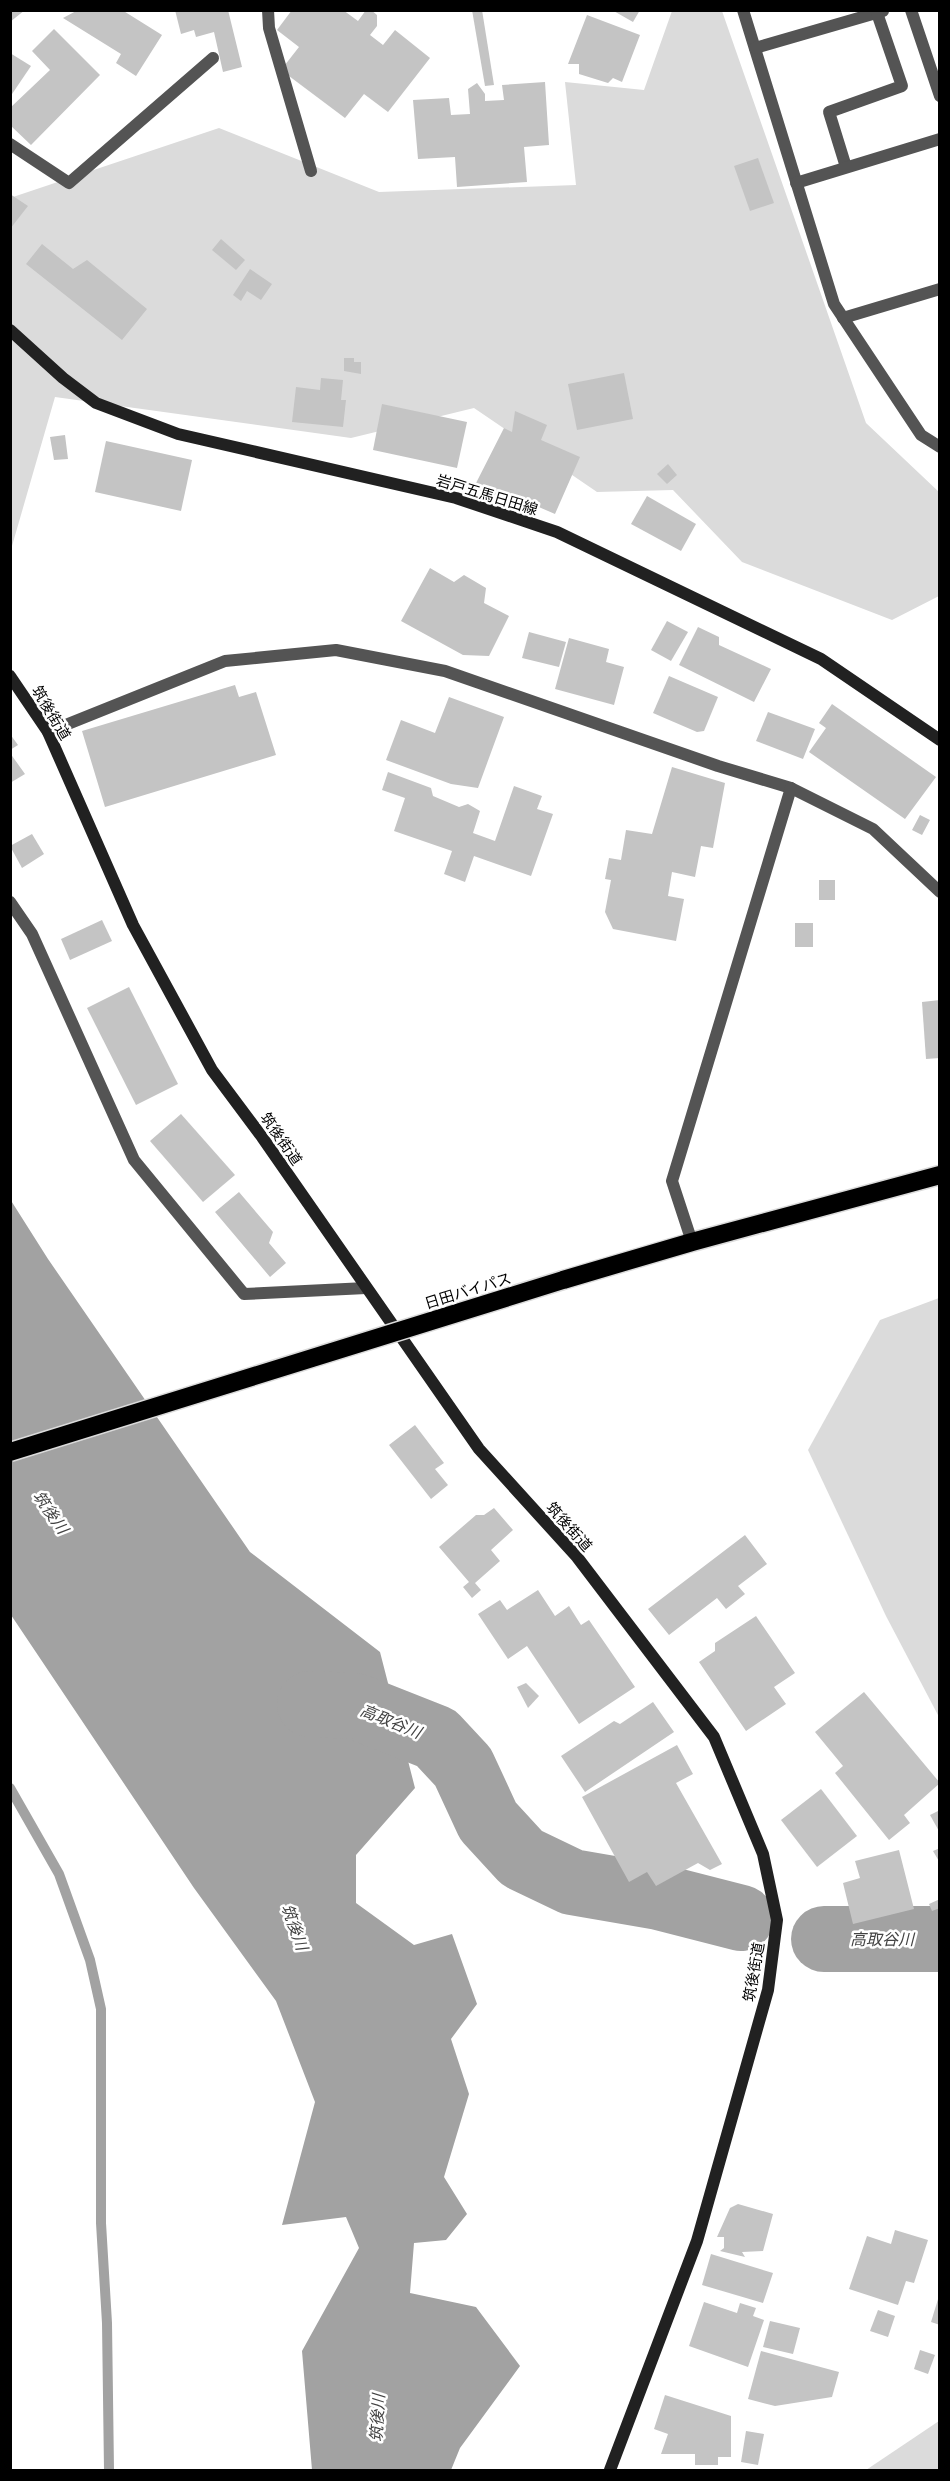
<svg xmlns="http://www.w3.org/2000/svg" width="950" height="2481" font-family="'Golos Text','Noto Sans JP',sans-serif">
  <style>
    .green { fill: #dbdbdb }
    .water { fill: #a2a2a2 }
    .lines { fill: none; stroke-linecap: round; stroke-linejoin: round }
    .stream { stroke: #a2a2a2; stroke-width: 10 }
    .river { stroke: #a2a2a2; stroke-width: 66 }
    .building { fill: #c4c4c4 }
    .highway-casing { stroke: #dbdbdb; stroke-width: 21 }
    .lane { stroke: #545454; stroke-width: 12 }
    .street { stroke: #545454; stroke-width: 12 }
    .secondary { stroke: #212121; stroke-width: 12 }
    .highway { stroke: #000; stroke-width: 18 }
    .highway-bridge-casing { stroke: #dbdbdb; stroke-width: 21; stroke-linecap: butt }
    .highway-bridge { stroke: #000; stroke-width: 18 }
    .labels { text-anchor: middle; stroke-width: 5; stroke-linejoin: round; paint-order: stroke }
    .street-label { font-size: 15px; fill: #000; stroke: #fff }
    .water-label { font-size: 16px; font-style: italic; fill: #434343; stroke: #fff }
  </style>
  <rect width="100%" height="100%" fill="#fff"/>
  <g class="green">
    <path d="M672,11H722L866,423L939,492V596L892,620L742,562L673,490L597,492L474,408L351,438L55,397L12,546L10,544V198L219,128L379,192L576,185L565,82L644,90Z"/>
    <path d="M939,1298H940L939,1717L886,1616L808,1450L880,1320Z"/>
    <path d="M939,2421V2470H866Z"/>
  </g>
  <path class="water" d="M10,1199L48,1259L250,1552L380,1652L415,1788L356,1855V1903L414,1945L452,1934L477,2004L451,2039L469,2094L444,2177L467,2214L446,2240L414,2243L410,2293L476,2307L520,2366L460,2448L451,2470H312L302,2351L359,2248L346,2217L282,2225L315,2102L276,2001L194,1888L11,1615Z"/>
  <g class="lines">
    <path class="stream" d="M10,1788L59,1874L90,1960L101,2009V2223L107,2323L109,2470"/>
    <g class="river">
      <path d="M310,1704L355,1706L436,1738L463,1767L488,1821L522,1858L572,1882L659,1897L741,1918"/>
      <path d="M824,1939H940"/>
    </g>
  </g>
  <g class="building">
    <path d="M10,10H25L10,22Z"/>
    <path d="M78,10H122L162,35L136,76L116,63L121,54L63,18Z"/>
    <path d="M175,10H228L242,67L223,72L214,32L196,37L194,30L181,34Z"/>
    <path d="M292,10H343L358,21L366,10H371L377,15V26L370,35L383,45L395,30L430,58L388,112L364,94L345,118L281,70L299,47L277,30Z"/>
    <path d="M472,10H482L494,85L485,86Z"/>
    <path d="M612,10H640L633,22Z"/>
    <path d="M587,15L640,35L622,82L613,78L608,83L579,74V64H568Z"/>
    <path d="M54,29L100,75L31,145L10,125V108L50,70L32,51Z"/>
    <path d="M10,53L31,66L10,97Z"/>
    <path d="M545,82L549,145L524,147L527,182L457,187L455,157L418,159L413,100L449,98L451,115L470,114L468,89L477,83L485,94V101L504,100L502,85Z"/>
    <path d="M758,158L774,203L750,211L734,166Z"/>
    <path d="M10,194L28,206L10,229Z"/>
    <path d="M221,239L245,260L236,270L212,250Z"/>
    <path d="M42,244L73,269L87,260L147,309L122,340L26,264Z"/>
    <path d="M250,269L272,284L261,300L247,291L241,301L233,295Z"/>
    <path d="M344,358H354V362H361V374L344,371Z"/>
    <path d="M624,373L633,419L577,430L568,384Z"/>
    <path d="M321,378L343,380L341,400H346L343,427L292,422L296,387L320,390Z"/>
    <path d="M382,404L467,422L457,468L373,450Z"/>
    <path d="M515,411L547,425L541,440L580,457L555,514L497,489L499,500L474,487L504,428L512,432Z"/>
    <path d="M65,435L68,459L54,460L50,437Z"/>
    <path d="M106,441L192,460L181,511L95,492Z"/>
    <path d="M668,464L677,475L667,484L657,474Z"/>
    <path d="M647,496L696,524L681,551L631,524Z"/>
    <path d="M430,568L454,582L464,575L486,588L484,603L509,616L489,656L463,655L401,621Z"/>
    <path d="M667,621L688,632L671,661L651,650Z"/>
    <path d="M698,627L719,637V645L771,669L754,702L679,665Z"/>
    <path d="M529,632L566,642L559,667L522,658Z"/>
    <path d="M569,638L609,649L606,662L624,667L614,705L555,689Z"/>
    <path d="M669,676L718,697L704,731L697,732L653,713Z"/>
    <path d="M235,685L239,697L256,692L276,755L105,807L82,731Z"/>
    <path d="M449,697L504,717L478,788L451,784L386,760L401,720L435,733Z"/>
    <path d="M832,704L936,777L905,819L809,752L826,728L819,723Z"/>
    <path d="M768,712L815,729L803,759L756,741Z"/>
    <path d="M10,734L18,745L10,750Z"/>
    <path d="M10,753L25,774L10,783Z"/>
    <path d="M672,767L725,783L713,848L701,846L695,877L672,872L668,896L684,899L676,941L613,929L605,912L611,880L605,879L609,858L621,860L626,830L652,834Z"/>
    <path d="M388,772L431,788L433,796L459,807L468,804L480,811L473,833L495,841L514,786L542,796L537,809L553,814L531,876L474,856L465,882L444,874L452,851L394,831L405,798L382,790Z"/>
    <path d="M920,815L930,820L922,835L912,830Z"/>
    <path d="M32,834L44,854L22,868L10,846Z"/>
    <rect x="819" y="880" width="16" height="20"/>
    <path d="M102,920L112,941L70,960L61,939Z"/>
    <rect x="795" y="923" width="18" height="24"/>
    <path d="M129,987L178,1084L136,1105L87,1008Z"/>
    <path d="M940,1000V1058L926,1059L922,1002Z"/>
    <path d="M181,1114L235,1175L203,1202L150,1141Z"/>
    <path d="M239,1192L273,1232L269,1243L286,1263L270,1277L215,1212Z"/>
    <path d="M415,1425L444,1463L435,1469L448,1485L431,1499L389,1445Z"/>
    <path d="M494,1508L513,1530L491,1550L500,1561L475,1583L481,1590L472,1598L463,1587L469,1582L439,1547L476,1515H484Z"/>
    <path d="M745,1535L767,1564L738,1586L745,1594L726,1609L717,1598L669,1635L648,1609Z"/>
    <path d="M538,1590L555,1616L569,1606L581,1625L589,1620L635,1687L579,1724L527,1646L508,1659L478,1614L500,1600L507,1610Z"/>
    <path d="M756,1616L795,1673L774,1687L786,1704L746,1731L699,1662L715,1651V1643Z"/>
    <path d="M526,1683L539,1696L528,1708L517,1687Z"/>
    <path d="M864,1692L940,1783L904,1815L910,1823L889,1840L835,1773L843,1766L815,1732Z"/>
    <path d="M653,1702L674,1732L585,1792L561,1756L614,1721L620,1724Z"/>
    <path d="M677,1745L693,1774L676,1783L722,1864L710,1870L698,1863L656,1886L647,1872L629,1882L582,1797Z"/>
    <path d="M821,1789L857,1836L817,1867L781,1820Z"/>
    <path d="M940,1810V1833L930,1815Z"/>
    <path d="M940,1848V1863L933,1851Z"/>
    <path d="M899,1850L914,1909L853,1924L843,1883L860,1878L855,1861Z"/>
    <path d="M940,1899V1908L932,1911L929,1904Z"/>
    <path d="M738,2204L773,2214L763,2251L742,2252L745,2257L720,2251L724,2248V2237H717L730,2208Z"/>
    <path d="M895,2230L928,2240L914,2283L906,2281L898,2305L849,2289L867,2236L891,2244Z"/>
    <path d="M711,2254L773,2273L763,2303L702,2285Z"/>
    <path d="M939,2296H940V2325L931,2322Z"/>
    <path d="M704,2302L737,2313L740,2303L756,2308L753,2316L764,2320L748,2367L689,2346Z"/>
    <path d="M878,2310L895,2316L888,2337L870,2331Z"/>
    <path d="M770,2321L800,2328L793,2354L763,2347Z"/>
    <path d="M920,2350L935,2355L928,2374L914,2369Z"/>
    <path d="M761,2351L839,2372L832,2397L775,2406L748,2399Z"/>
    <path d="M665,2395L731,2416V2457H718V2465H695V2454H661L668,2434L654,2429Z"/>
    <path d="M746,2431L764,2434L758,2465L741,2462Z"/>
  </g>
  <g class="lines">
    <defs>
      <path id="highway" d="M563,1280L692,1242L940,1175"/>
    </defs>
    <use href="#highway" class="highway-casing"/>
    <g class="lane">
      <path d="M743,10L834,304L921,435L940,447"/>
      <path d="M911,10L940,96"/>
      <path d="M755,48L883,11"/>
      <path d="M846,167L829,112L902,86L877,13"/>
      <path d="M796,183L940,139"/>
      <path d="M843,318L940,289"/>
    </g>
    <g class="street">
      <path d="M268,10L269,28L311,171"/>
      <path d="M10,144L69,183L213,58"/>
      <path d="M48,732L225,661L336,650L445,671L718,766L791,788L873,829L940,892"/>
      <path d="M10,902L32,934L134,1160L244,1294L366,1288"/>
      <path d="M692,1242L672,1181L791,788"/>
    </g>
    <g class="secondary">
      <path d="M10,330L63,378L96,403L178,434L456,498L557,532L821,659L940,740"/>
      <path d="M10,676L48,732L133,925L212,1070L262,1137L479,1449L577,1557L714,1737L763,1854L777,1920L768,1990L697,2241L610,2470"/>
    </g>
    <use href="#highway" class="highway"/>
    <defs>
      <path id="highway-bridge" d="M10,1452L563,1280"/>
    </defs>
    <use href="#highway-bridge" class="highway-bridge-casing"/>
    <use href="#highway-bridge" class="highway-bridge"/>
  </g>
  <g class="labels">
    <g class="street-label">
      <text transform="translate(487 495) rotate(17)" y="5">岩戸五馬日田線</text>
      <text transform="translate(51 713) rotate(59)" y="5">筑後街道</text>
      <text transform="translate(281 1139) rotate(55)" y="5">筑後街道</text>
      <text transform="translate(468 1291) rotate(-17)" y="5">日田バイパス</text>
      <text transform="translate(569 1527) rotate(48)" y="5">筑後街道</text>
      <text transform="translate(754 1972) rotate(-80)" y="5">筑後街道</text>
    </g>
    <g class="water-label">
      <text transform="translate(51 1512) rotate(55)" y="6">筑後川</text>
      <text transform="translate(391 1721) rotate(22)" y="6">高取谷川</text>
      <text transform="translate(295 1927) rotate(70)" y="6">筑後川</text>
      <text x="882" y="1945">高取谷川</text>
      <text transform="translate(377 2418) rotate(-87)" y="6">筑後川</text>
    </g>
  </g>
  <rect width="950" height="2481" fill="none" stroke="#000000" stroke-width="24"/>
</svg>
